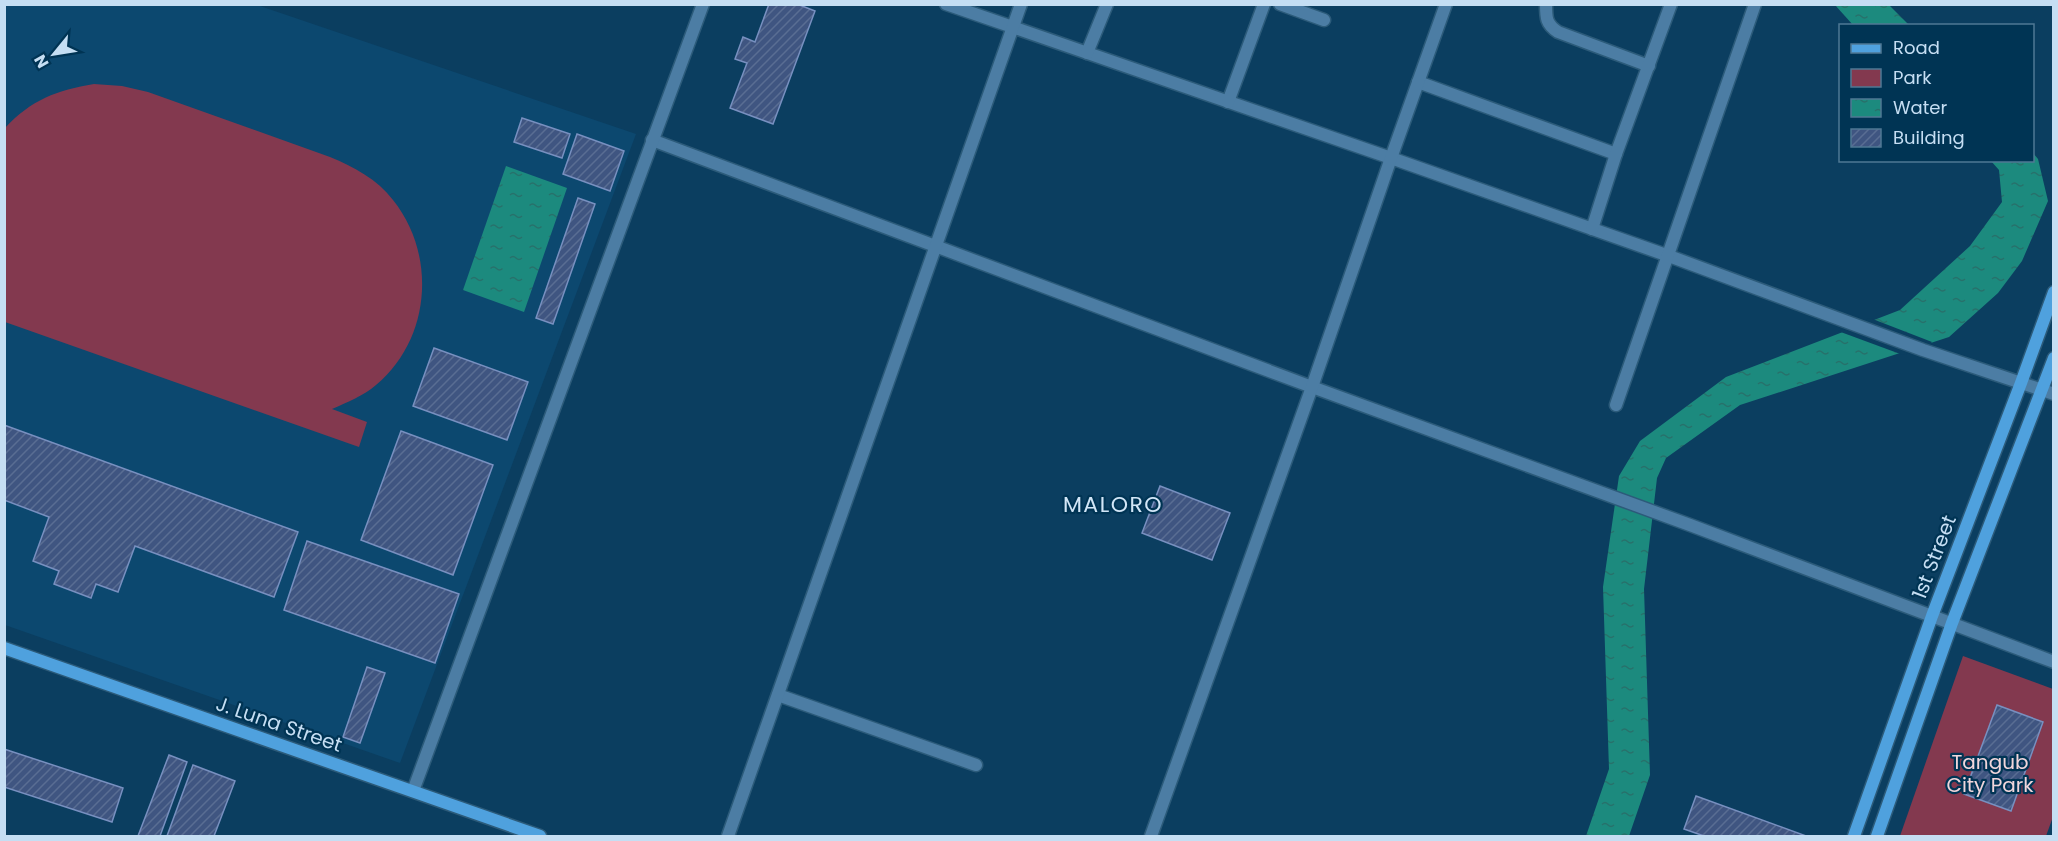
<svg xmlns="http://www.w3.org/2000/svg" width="2058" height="841" font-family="Poppins,sans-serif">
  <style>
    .built { fill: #0c486f }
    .park { fill: #83394f }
    .water { fill: url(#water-ripples) }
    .pier { fill: #0b3e60 }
    .building { fill: url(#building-hatch); stroke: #7890c0; stroke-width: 1.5 }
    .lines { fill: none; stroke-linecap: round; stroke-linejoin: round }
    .street-casing { stroke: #2c5b7a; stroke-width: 15 }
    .secondary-casing { stroke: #2c5b7a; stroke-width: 15 }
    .street { stroke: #4c7da4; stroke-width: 12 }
    .secondary { stroke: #4fa1de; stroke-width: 12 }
    .labels { text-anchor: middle; stroke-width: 4.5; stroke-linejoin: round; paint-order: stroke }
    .street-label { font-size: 20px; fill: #c5def3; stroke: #003454 }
    .park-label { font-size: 20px; fill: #f0d6db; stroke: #003454 }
    .quarter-label { font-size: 22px; letter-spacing: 1.5px; fill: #d2e6f7; stroke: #003454 }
  </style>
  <defs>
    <pattern id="water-ripples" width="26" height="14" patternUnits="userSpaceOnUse" patternTransform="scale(1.5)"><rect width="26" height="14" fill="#1c8a7e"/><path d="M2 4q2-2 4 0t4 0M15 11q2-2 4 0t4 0" fill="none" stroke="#27716b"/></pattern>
    <pattern id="building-hatch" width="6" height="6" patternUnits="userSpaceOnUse" patternTransform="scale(1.5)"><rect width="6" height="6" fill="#3f5581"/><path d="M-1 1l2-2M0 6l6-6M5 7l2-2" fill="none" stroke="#596d93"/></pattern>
  </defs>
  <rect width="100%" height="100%" fill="#0b3e60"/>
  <path class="built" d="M5,5H257L636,134L400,763L5,625Z"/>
  <g class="park">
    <path d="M94,84L122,86L148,92L330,157C354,167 377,179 393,200C437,255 431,339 376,385C363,396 348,402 332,409L367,422L359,447L5,322V128C31,100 57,90 94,84Z"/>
    <path d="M1963,656L2053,689L2054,814L2046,836H1900Z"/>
  </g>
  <g class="water">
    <path d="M1835,5H1889L1909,25H1853Z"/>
    <path d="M2033,153L2038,159L2048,201L2022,261L1998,293L1949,337L1740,405L1666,458L1657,478L1644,589L1650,775L1629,836H1586L1609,769L1603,587L1619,476L1640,441L1726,377L1900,310L1970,246L2002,202L1999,170L1991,161L2032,160Z"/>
    <path d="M506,166L567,188L524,312L463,290Z"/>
  </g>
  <path class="pier" d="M1870,318L1932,342L1926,348L1903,355L1838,331Z"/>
  <g class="building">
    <path d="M769,4H797L815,11L773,124L730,108L747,63L735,59L743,37L755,42Z"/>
    <path d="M522,118L570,134L562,158L514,142Z"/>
    <path d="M577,134L624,151L610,191L563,174Z"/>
    <path d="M578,198L595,204L553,324L536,318Z"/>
    <path d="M434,348L528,382L507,440L413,406Z"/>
    <path d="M4,425L298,532L274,597L135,546L118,592L96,584L91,598L54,584L59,571L33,561L49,517L4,500Z"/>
    <path d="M401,431L493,465L453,575L361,540Z"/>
    <path d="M1160,486L1230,513L1212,560L1142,533Z"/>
    <path d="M307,541L459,594L435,663L284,610Z"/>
    <path d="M367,667L385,673L360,743L343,737Z"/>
    <path d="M1997,705L2043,722L2011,811L1964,794Z"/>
    <path d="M4,749L123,788L112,822L4,787Z"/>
    <path d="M169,755L187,762L160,836H138Z"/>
    <path d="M193,765L235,781L214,836H167Z"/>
    <path d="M1696,796L1806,836H1704L1684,829Z"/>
  </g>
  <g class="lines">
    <defs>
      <g id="street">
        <path d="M946,4L1391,158L1669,256L1923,350L2054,394"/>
        <path d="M1280,4L1324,20"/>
        <path d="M1546,4C1546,18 1546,24 1558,32L1649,66"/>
        <path d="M1087,53L1107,4"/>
        <path d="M1418,82L1616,154"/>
        <path d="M1228,102L1264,4"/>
        <path d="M652,140L1312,387L1690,525L2054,662"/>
        <path d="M1592,229L1616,154L1671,4"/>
        <path d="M1616,405L1755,4"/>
        <path d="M778,695L976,765"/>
        <path d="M413,791L703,4"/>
        <path d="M728,836L1021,4"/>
        <path d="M1151,836L1312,387L1391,158L1446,4"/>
      </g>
      <g id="secondary">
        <path d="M4,648L540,836"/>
        <path d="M1854,836L1932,616L2021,383L2054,292"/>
        <path d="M1877,836L1952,623L2054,358"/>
      </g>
    </defs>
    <use href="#street" class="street-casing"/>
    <use href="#secondary" class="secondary-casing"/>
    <use href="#street" class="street"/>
    <use href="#secondary" class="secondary"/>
  </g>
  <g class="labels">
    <g class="street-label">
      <text transform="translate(1934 557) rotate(-69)" y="7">1st Street</text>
      <text transform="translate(279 724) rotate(19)" y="7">J. Luna Street</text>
    </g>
    <g class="park-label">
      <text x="1990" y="769">Tangub<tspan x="1990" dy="23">City Park</tspan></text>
    </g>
    <g class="quarter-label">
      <text x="1113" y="512">MALORO</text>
    </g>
  </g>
  <rect width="2058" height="841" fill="none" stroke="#c5def3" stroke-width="12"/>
  <rect x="1839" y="24" width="195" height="138" fill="#003454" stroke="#4f7894" stroke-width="1.5"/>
  <rect x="1851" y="44" width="30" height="9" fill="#4fa1de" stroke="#4f7894" stroke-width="1.5"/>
  <text x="1893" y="54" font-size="18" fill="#c5def3">Road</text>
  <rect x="1851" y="69" width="30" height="18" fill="#83394f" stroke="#4f7894" stroke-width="1.5"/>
  <text x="1893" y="84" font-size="18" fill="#c5def3">Park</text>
  <rect x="1851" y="99" width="30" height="18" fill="url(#water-ripples)" stroke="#4f7894" stroke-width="1.5"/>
  <text x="1893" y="114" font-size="18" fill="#c5def3">Water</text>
  <rect x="1851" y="129" width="30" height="18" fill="url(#building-hatch)" stroke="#4f7894" stroke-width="1.5"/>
  <text x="1893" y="144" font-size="18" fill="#c5def3">Building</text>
  <g transform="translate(54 54) rotate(240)" stroke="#003454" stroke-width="4.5" paint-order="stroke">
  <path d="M0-4.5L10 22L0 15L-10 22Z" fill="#c5def3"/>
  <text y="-9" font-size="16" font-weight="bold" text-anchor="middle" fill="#c5def3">N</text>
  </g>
</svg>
